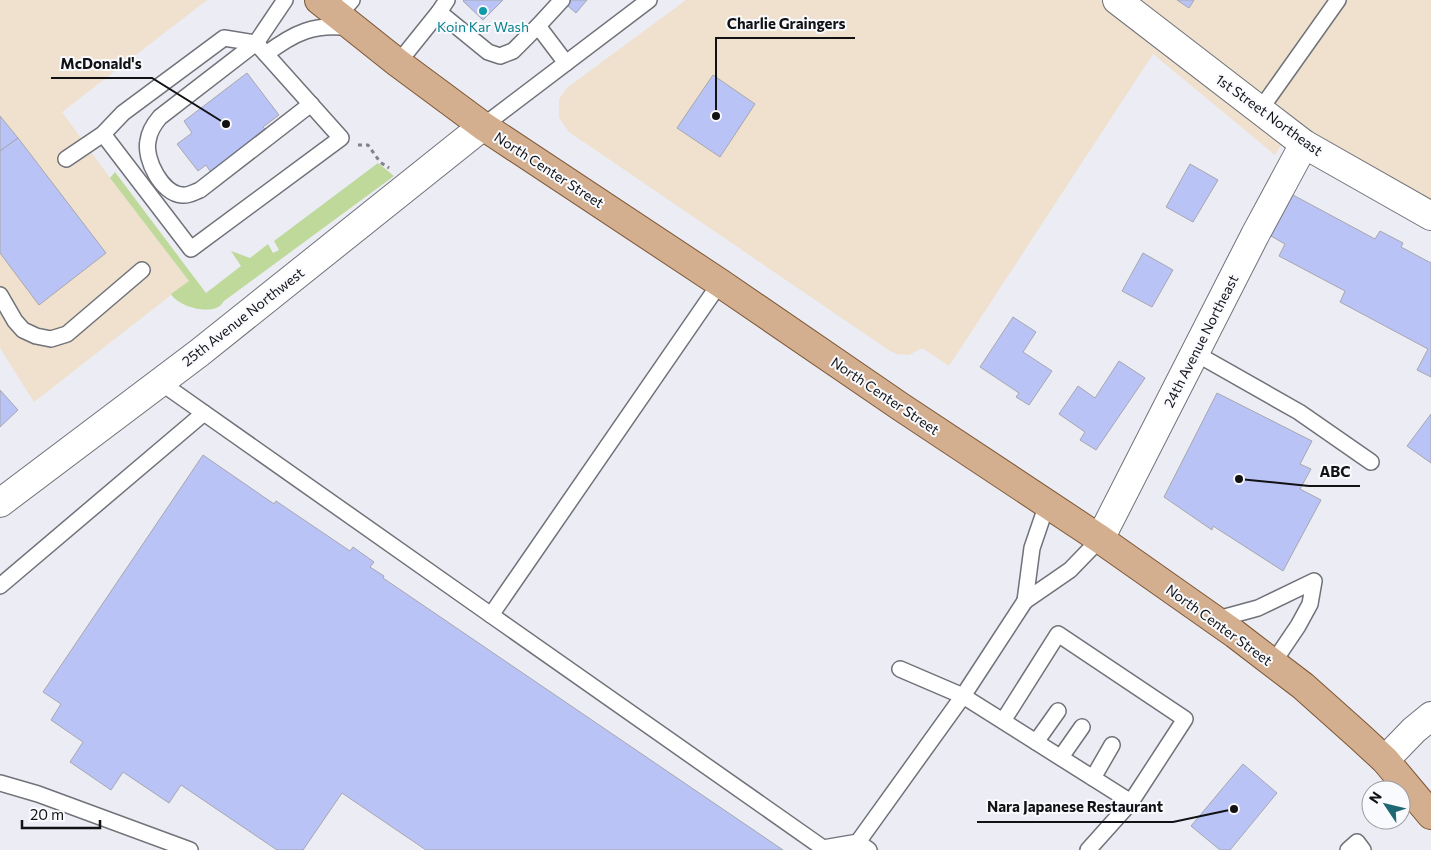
<svg xmlns="http://www.w3.org/2000/svg" width="1431" height="850" font-family="Commissioner,sans-serif">
  <style>
    .commercial { fill: #efe1cd }
    .green { fill: #bfd99b }
    .building { fill: #bac3f5; stroke: #a6a7af }
    .lines { fill: none; stroke-linecap: round; stroke-linejoin: round }
    .lane-casing { stroke: #707279; stroke-width: 18 }
    .street-casing { stroke: #707279; stroke-width: 30 }
    .primary-casing { stroke: #7d5634; stroke-width: 30 }
    .path { stroke: #828288; stroke-width: 3; stroke-dasharray: 4 4; stroke-linecap: butt }
    .lane { stroke: #fff; stroke-width: 15 }
    .street { stroke: #fff; stroke-width: 28 }
    .primary { stroke: #d3af8f; stroke-width: 28 }
    .culture-dot { fill: #0f9aa8; stroke: #f9fafe; stroke-width: 2 }
    .labels { text-anchor: middle; stroke-width: 4; stroke-linejoin: round; paint-order: stroke }
    .culture-label { font-size: 14px; fill: #0d838f; stroke: #f9fafe }
    .street-label { font-size: 14px; fill: #121215; stroke: #f9fafe }
    .leader { fill: none; stroke: #121215; stroke-width: 2 }
    .callout-dot { fill: #121215; stroke: #f9fafe; stroke-width: 2 }
    .callout-label { font-size: 15px; text-anchor: middle; font-weight: bold; fill: #121215; stroke: #f9fafe; stroke-width: 4; stroke-linejoin: round; paint-order: stroke }
  </style>
  <rect width="100%" height="100%" fill="#ebecf4"/>
  <g class="commercial">
    <path d="M0,0H207L62,112L110,178L189,281L34,402L0,348Z"/>
    <path d="M686,0H1431V200L1292,128L1275,155L1153,54L949,366L922,348L909,355L897,354L890,351L569,132L559,118V99L568,87Z"/>
  </g>
  <path class="green" d="M378,163L394,176L224,301C222,303 221,306 218,307C206,314 178,306 171,294L189,281L110,178L115,172L206,293L241,266L231,251L250,258L268,244L273,253L279,250L274,241Z"/>
  <g class="building">
    <path d="M464,0H503L483,20L463,1Z"/>
    <path d="M561,0H587L576,13Z"/>
    <path d="M1177,0H1194L1189,8Z"/>
    <path d="M247,73L279,115L263,127L268,132L212,174L206,165L198,171L177,144L192,133L184,121Z"/>
    <path d="M713,75L755,104L720,157L677,128Z"/>
    <path d="M0,116L18,138L0,151Z"/>
    <path d="M18,138L106,253L39,305L0,253V151Z"/>
    <path d="M1190,164L1218,180L1193,222L1166,207Z"/>
    <path d="M1293,195L1375,239L1380,231L1403,243L1401,247L1431,263V377L1417,370L1428,349L1340,302L1345,291L1279,256L1285,244L1271,236Z"/>
    <path d="M1143,253L1173,270L1152,307L1122,291Z"/>
    <path d="M1013,317L1036,332L1023,352L1052,371L1029,405L1016,397L1019,393L980,367Z"/>
    <path d="M1119,361L1145,378L1096,450L1080,440L1085,432L1059,414L1078,386L1095,398Z"/>
    <path d="M0,390L18,410L0,427Z"/>
    <path d="M1217,393L1312,441L1300,464L1311,469L1300,489L1321,500L1283,571L1213,526L1212,530L1164,497Z"/>
    <path d="M1431,414V463L1407,446Z"/>
    <path d="M203,455L274,504L276,501L350,551L353,547L374,562L370,567L384,576L383,578L783,850H426L342,793L303,850H277L181,785L169,803L123,772L111,790L70,762L83,742L51,720L61,704L43,692Z"/>
    <path d="M1243,764L1277,793L1230,850H1220L1191,826Z"/>
  </g>
  <g class="lines">
    <defs>
      <g id="lane">
        <path d="M285,0L256,43L160,117C154,124 149,131 148,141C144,159 162,194 182,195C189,196 194,192 200,190L311,104"/>
        <path d="M439,12L488,52L500,56L513,51L538,26L566,63"/>
        <path d="M338,16L352,0"/>
        <path d="M538,26L562,0"/>
        <path d="M266,54C294,33 314,23 350,28"/>
        <path d="M398,63L439,12L447,0"/>
        <path d="M1260,110L1338,0"/>
        <path d="M483,126L649,0"/>
        <path d="M66,159L103,134L123,113L224,38L256,43L341,138L191,249L103,134"/>
        <path d="M0,295L15,321L23,330L36,336L51,339L67,334L142,270"/>
        <path d="M1195,353L1299,412L1371,462"/>
        <path d="M160,382L491,615L720,283"/>
        <path d="M1047,504L1032,548L1025,601L1070,570L1100,539"/>
        <path d="M0,586L204,413"/>
        <path d="M491,615L823,848L858,842"/>
        <path d="M1214,620L1258,608L1314,581L1310,604L1298,626L1273,663"/>
        <path d="M1003,721L1058,634L1185,719L1131,802L963,696L1025,601"/>
        <path d="M1036,742L1058,711"/>
        <path d="M1061,757L1082,727"/>
        <path d="M1093,778L1112,745"/>
        <path d="M0,783L38,794L190,850"/>
        <path d="M869,850L858,842L963,696L900,669"/>
        <path d="M1088,850L1131,802"/>
        <path d="M1348,850L1357,842L1363,850"/>
      </g>
      <g id="street">
        <path d="M1117,0L1304,144L1431,216"/>
        <path d="M0,503L199,353L483,126"/>
        <path d="M1100,539L1255,235L1304,144"/>
        <path d="M1385,760L1414,730L1431,716"/>
      </g>
      <path id="primary" d="M319,0L398,63L483,126L720,283L901,407L1100,539L1235,634L1303,686L1359,736L1385,760L1431,815"/>
    </defs>
    <use href="#lane" class="lane-casing"/>
    <use href="#street" class="street-casing"/>
    <use href="#primary" class="primary-casing"/>
    <path class="path" d="M358,145H368L380,162L389,168"/>
    <use href="#lane" class="lane"/>
    <use href="#street" class="street"/>
    <use href="#primary" class="primary"/>
  </g>
  <circle class="culture-dot" cx="483" cy="11" r="5"/>
  <g class="labels">
    <g class="culture-label">
      <text x="483" y="32">Koin Kar Wash</text>
    </g>
    <g class="street-label">
      <text transform="translate(1269 115) rotate(36)" y="5">1st Street Northeast</text>
      <text transform="translate(549 170) rotate(33)" y="5">North Center Street</text>
      <text transform="translate(243 317) rotate(-38)" y="5">25th Avenue Northwest</text>
      <text transform="translate(1201 341) rotate(-63)" y="5">24th Avenue Northeast</text>
      <text transform="translate(885 396) rotate(34)" y="5">North Center Street</text>
      <text transform="translate(1219 625) rotate(36)" y="5">North Center Street</text>
    </g>
  </g>
  <path class="leader" d="M716 116L716 38H855M226 124L152 78H51M1239 479L1309 486H1360M1234 809L1173 822H977"/>
  <g class="callout-dot">
    <circle cx="716" cy="116" r="5"/>
    <circle cx="226" cy="124" r="5"/>
    <circle cx="1239" cy="479" r="5"/>
    <circle cx="1234" cy="809" r="5"/>
  </g>
  <g class="callout-label">
    <text x="786" y="29">Charlie Graingers</text>
    <text x="101" y="69">McDonald's</text>
    <text x="1335" y="477">ABC</text>
    <text x="1075" y="812">Nara Japanese Restaurant</text>
  </g>
  <g transform="translate(1386 805) rotate(305)"><circle r="24" fill="#f9fafe" stroke="#9d9da1"/>
  <path d="M0-4L9 19L0 12L-9 19Z" fill="#1e6774"/>
  <text y="-8" font-size="14" font-weight="bold" text-anchor="middle" fill="#121215">N</text>
  </g>
  <path d="M22 820v8h78v-8" fill="none" stroke="#121215" stroke-width="2.5"/>
  <text x="30" y="820" font-size="15" fill="#121215" stroke="#f9fafe" stroke-width="4" paint-order="stroke">20 m</text>
</svg>
